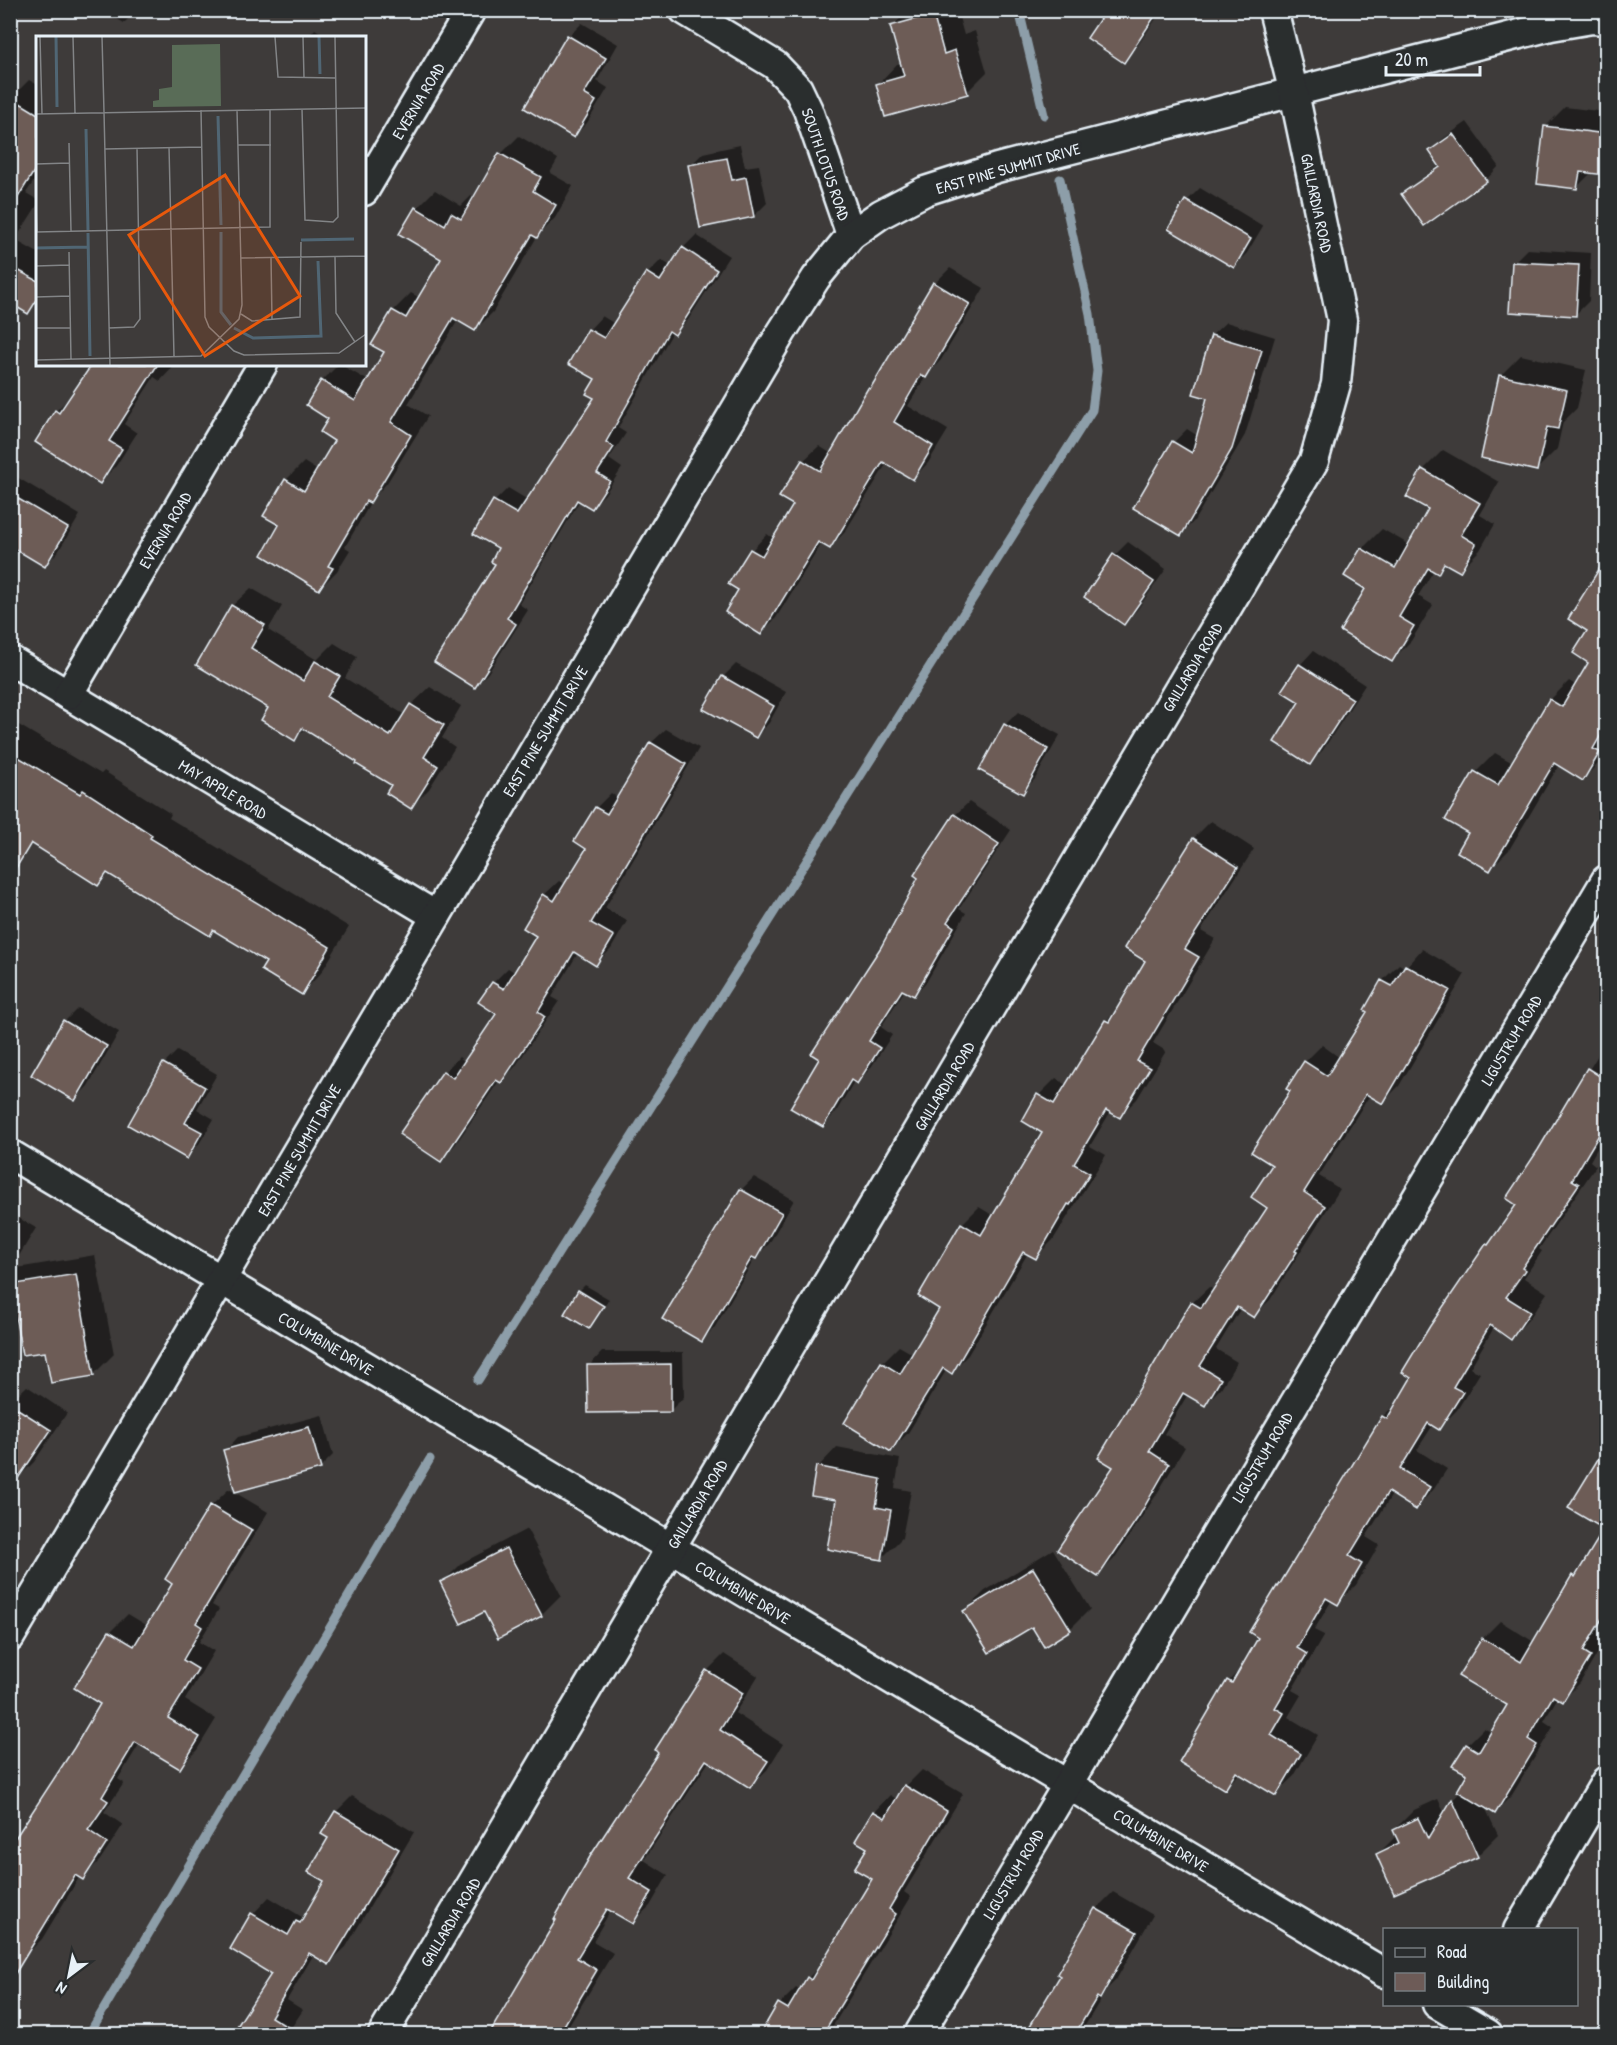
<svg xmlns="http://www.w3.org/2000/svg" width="1617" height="2045" font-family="'Patrick Hand',sans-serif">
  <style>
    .shadow { fill: #0007 }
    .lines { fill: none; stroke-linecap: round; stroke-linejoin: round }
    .stream { stroke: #8d9ea9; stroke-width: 9 }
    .building { fill: #6d5b57; stroke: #e8f1f8; stroke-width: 1.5 }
    .minor-casing { stroke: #e8f1f8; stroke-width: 33 }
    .minor { stroke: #2a2d2e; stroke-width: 28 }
    .labels { text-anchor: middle; stroke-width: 6; stroke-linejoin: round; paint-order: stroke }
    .street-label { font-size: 16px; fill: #e8f1f8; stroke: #2a2d2e }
    .inset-river { fill: none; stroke: #506674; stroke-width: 3 }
    .inset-road { fill: none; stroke: #828486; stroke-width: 1.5 }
    .view { fill: #e8590c; fill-opacity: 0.15; stroke: #e8590c; stroke-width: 3 }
    .inset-edge { fill: none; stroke: #e8f1f8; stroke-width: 3 }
  </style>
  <rect width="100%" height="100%" fill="#3e3b3a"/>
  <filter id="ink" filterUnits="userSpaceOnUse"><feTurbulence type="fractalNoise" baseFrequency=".0167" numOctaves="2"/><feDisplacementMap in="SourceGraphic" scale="12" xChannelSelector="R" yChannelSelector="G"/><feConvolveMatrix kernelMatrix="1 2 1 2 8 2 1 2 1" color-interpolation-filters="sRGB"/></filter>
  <g filter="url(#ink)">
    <g class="shadow">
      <path d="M102,10H137L124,23Z"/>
      <path d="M908,10H957L964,35L975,31L987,72L967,92L878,84L897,64L902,63L892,27Z"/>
      <path d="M1108,10H1162L1136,48L1123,61Z"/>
      <path d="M582,23L618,44L597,81L608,88L587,123L574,136L527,108L569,36Z"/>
      <path d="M315,29L329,38H307Z"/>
      <path d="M29,80L38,85V175L26,193L38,200V204L15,240L38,253V302L28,312L10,301V99Z"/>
      <path d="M1606,100V174L1592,172L1577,187L1545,127L1565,107L1598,111Z"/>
      <path d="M1467,122L1499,166L1486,180L1424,224L1403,195L1417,182L1440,165L1431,151L1444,138Z"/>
      <path d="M519,136L558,159L550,173L573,186L555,218L538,235L493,312L475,330L458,320L408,404L428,416L387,483L374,497L345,547L350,550L337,571L319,589L281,525L286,480L304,462L318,471L336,440L322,381L339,364L369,381L386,352L393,311L411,293L420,298L443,259L417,208L435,190L461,206L471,196L475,199L501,154Z"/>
      <path d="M740,145L745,167L759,165L767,203L754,216L690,166L703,153Z"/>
      <path d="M1200,188L1263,226L1247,253L1234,266L1187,201Z"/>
      <path d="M696,235L729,256L688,320L675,333L673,332L618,428L626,433L609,459L622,468L605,494L592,507L580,500L519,604L528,610L488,673L475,686L500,548L495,501L508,488L528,500L596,398L597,379L570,364L589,330L602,316L615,324L648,273L661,260L671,266L683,248Z"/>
      <path d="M1527,249L1591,253L1589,301L1576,314L1514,262Z"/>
      <path d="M950,268L984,288L941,360L926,376L908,406L948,430L928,463L913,478L887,463L845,532L830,547L822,543L776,618L761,633L741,589L730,584L752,550L767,534L774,539L795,505L803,461L819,446L832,454L869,389L875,383L935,283Z"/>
      <path d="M1226,322L1275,337L1245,435L1194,521L1181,534L1174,442L1187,429L1198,436L1209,397L1212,335Z"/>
      <path d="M1521,355L1586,370L1577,408L1563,422L1557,449L1537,469L1501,375Z"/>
      <path d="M94,364H176L160,381L154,377L124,424L137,433L116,466L100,482L56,411L72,395Z"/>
      <path d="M1443,450L1499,482L1480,515L1495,524L1480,550L1460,570L1446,563L1437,572L1434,570L1418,596L1433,605L1411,641L1392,660L1367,588L1346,576L1362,549L1382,529L1410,545L1431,509L1423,470Z"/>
      <path d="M10,473L80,515L58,552L45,565L10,544Z"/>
      <path d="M1128,542L1166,569L1137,610L1124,623L1115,555Z"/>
      <path d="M1606,559V751L1602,760L1583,779L1559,765L1509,850L1490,869L1470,833L1447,820L1476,772L1495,753L1513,763L1550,700L1569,681L1577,686L1590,663V631L1570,618Z"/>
      <path d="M251,588L282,606L268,630L317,660L334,643L357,657L345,678L405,715L411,705L430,687L461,706L442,738L455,747L429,789L411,807L393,785L359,761L305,729L295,739L270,707L232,606Z"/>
      <path d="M1313,651L1365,685L1323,750L1310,763L1301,702L1283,690L1300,665Z"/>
      <path d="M736,664L786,692L769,723L756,737L723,677Z"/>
      <path d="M1018,712L1060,735L1035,779L1022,792L1005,725Z"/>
      <path d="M12,721L101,774L104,771L171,814L169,818L349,927L321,973L302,993L268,962L214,929L209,934L109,873L98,884L33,842L26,850L10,841V723Z"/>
      <path d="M666,729L699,748L605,908L627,921L611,949L596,964L578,953L552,997L559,1001L515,1067L501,1081H499L455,1145L440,1160L444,1072L459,1057L465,1062L498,1014L480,1002L493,983L508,968L516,973L538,935L544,895L559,881L566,885L588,848L596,808L611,793L618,798L651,743Z"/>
      <path d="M969,802L1011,830L959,909L966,913L927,981L914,995L905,990L881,1027L892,1035L870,1069L857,1082L855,1080L836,1112L823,1126L882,948L955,815Z"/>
      <path d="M1211,821L1254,849L1201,931L1215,939L1153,1043L1166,1051L1137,1099L1120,1116L1111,1111L1090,1146L1106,1155L1053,1240L1036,1257L1028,1253L968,1355L951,1372L947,1369L908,1433L891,1450L882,1363L899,1346L913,1354L941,1309L962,1224L979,1207L994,1216L1044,1133L1039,1095L1056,1078L1067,1085L1106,1021L1119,1008L1147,960L1126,948L1194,838Z"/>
      <path d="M1422,949L1465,974L1399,1086L1383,1102L1370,1095L1319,1176L1340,1189L1270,1300L1253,1316L1241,1308L1216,1349L1237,1362L1221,1388L1205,1404L1188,1394L1164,1434L1185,1447L1155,1497L1114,1559L1098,1575L1115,1466L1192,1303L1209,1287L1214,1290L1269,1208L1274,1165L1292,1091L1288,1089L1305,1062L1322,1045L1340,1058L1369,1011L1382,981L1399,964L1405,968Z"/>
      <path d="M10,959L15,961L10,968Z"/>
      <path d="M78,1008L119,1032L88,1086L75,1099L33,1075L65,1021Z"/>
      <path d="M1606,1042V1133L1590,1161L1596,1166L1539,1249L1542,1251L1524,1278L1547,1293L1529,1319L1511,1338L1495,1326L1470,1368L1480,1373L1457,1410L1439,1428L1433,1425L1417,1450L1447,1469L1434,1489L1416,1508L1393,1493L1366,1537L1379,1545L1356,1585L1337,1603L1332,1600L1314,1630L1324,1635L1292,1690L1301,1695L1288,1717L1318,1735L1294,1776L1275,1794L1240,1773L1225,1788L1181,1761L1229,1681L1244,1665L1260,1638L1278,1587L1383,1416L1400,1400L1487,1245L1497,1235L1518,1205L1539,1151Z"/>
      <path d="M177,1051L217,1074L197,1109L214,1119L199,1144L186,1157L164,1064Z"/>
      <path d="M754,1177L794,1200L769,1244L756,1256L715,1327L702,1340L741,1190Z"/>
      <path d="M10,1213L36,1228L11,1269L95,1255L114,1354L94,1374L46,1350L16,1311L10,1308Z"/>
      <path d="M585,1285L609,1299L595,1321L589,1328L579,1291Z"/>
      <path d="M602,1352H683L684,1397L671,1410L589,1366Z"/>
      <path d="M27,1386L67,1413L34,1462L17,1479L10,1482V1402Z"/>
      <path d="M322,1415L333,1455L320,1468L225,1451L238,1437Z"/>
      <path d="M837,1447L900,1459L895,1488L911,1491L902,1538L882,1558L837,1499L818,1467Z"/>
      <path d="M1606,1457V1621L1599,1633L1606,1639L1580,1683L1563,1700L1558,1697L1544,1721L1553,1727L1512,1795L1495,1812L1484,1805L1498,1835L1478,1855L1395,1892L1378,1854L1397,1835L1394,1830L1414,1810L1438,1799L1445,1813L1453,1800L1461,1791L1469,1773L1467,1745L1484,1728L1492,1733L1509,1704L1483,1638L1500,1621L1534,1642L1574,1576L1584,1566L1606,1529L1594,1470Z"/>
      <path d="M229,1489L268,1512L212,1605L219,1609L199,1642L214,1651L185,1700L216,1719L197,1750L180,1767L140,1743L118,1779L124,1783L104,1812L123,1825L100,1860L83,1878L80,1876L42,1939L24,1957L76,1749L102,1703L110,1632L128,1614L148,1626L174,1583L211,1506Z"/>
      <path d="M527,1529L561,1595L541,1615L484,1610L442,1583L462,1563Z"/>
      <path d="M1053,1549L1090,1609L1070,1629L965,1611L985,1591Z"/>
      <path d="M724,1654L758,1676L735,1713L783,1744L767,1770L750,1786L710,1760L644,1860L668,1875L650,1906L633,1922L611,1910L593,1941L613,1953L564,2034H490L660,1752L657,1750L707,1671Z"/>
      <path d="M922,1770L963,1794L904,1892L911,1897L828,2034H761L780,2004L796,1988L800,1990L808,1978L824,1962L874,1879L869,1847L874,1812L890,1795L898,1800L906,1786Z"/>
      <path d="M352,1796L414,1832L346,1947L329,1963L314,1954L287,2000L303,2010L287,2034H234L273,1973L232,1949L253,1914L269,1897L302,1917L309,1910L327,1881L330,1838L336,1812Z"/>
      <path d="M1113,1892L1153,1915L1116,1980L1107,1989L1080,2034H1027L1062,1975L1060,1974L1096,1909Z"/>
    </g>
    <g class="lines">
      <g class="stream">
        <path d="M1019,10L1044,115"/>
        <path d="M478,1380L1092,410L1097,371L1090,314L1060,179"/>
        <path d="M89,2034L430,1459"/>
      </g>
    </g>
    <g class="building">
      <path d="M1106,10H1159L1124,63L1087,38Z"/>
      <path d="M933,14L944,54L955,50L968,94L885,117L876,84L904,76L890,26Z"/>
      <path d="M567,35L606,58L584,94L596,101L574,138L524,108Z"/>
      <path d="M10,97L38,114V165L10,210Z"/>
      <path d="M1544,126L1606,134V175L1580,172L1577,189L1537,184Z"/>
      <path d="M1453,134L1487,181L1424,226L1401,194L1440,167L1429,151Z"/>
      <path d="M499,153L541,177L533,191L556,205L537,238L532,235L475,331L453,318L391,422L411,435L370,503L366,501L328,566L333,568L319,590L262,555L279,525L263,516L285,479L304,491L334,441L320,432L328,419L306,405L321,380L355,401L384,352L371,345L392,310L406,318L441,259L399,234L415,207L445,225L451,213L461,219Z"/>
      <path d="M727,158L732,180L746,177L754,217L700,228L688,165Z"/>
      <path d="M1185,200L1251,239L1234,268L1168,229Z"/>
      <path d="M682,247L717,270L675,335L669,331L606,442L614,447L597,473L610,481L592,509L577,500L507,618L516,624L475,688L434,662L495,564L491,562L498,548L473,534L493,500L517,514L594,398L586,394L595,379L568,364L588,329L604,338L646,272L660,281Z"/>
      <path d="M1512,262L1579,265L1576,316L1509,312Z"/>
      <path d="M10,266L38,281V298L28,314L10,303Z"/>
      <path d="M933,282L970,304L926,378L921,375L894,422L933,446L913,480L883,462L830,549L818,542L761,635L725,612L738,590L728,584L750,549L762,556L793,505L779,497L802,460L820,471L868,388L870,389Z"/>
      <path d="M1211,335L1262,350L1232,449L1181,536L1133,508L1172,441L1192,453L1207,398L1193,394Z"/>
      <path d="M92,364H158L109,441L122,449L100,484L35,442L55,410L59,413Z"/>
      <path d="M1499,375L1567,390L1558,429L1547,427L1537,471L1481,458Z"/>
      <path d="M1422,469L1480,503L1461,535L1476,544L1460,572L1444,563L1438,574L1428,568L1399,617L1414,626L1392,662L1340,631L1365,589L1344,576L1361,548L1395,568L1428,509L1406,497Z"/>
      <path d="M10,494L68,528L45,567L10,546Z"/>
      <path d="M1113,554L1154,582L1124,625L1084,597Z"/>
      <path d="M1606,558V726L1593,749L1600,752L1583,781L1554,763L1490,871L1457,852L1468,833L1445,820L1474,771L1498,785L1549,699L1562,707L1588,663L1573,653L1587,631L1568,619Z"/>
      <path d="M231,605L265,625L251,648L303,681L315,661L340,676L327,697L390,736L410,704L444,725L424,757L438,766L411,809L386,793L391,785L356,764L357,762L302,728L295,741L261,720L268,708L196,665Z"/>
      <path d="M1299,664L1353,699L1310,765L1274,742L1299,702L1281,691Z"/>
      <path d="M722,676L774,706L756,738L703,709Z"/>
      <path d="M1004,724L1048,749L1023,794L979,770Z"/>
      <path d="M650,742L686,764L591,923L614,936L596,966L574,952L538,1012L545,1017L501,1083L496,1080L441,1162L399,1134L443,1071L453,1078L496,1014L478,1002L492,982L504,989L536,936L523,928L543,894L554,901L586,849L574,841L595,807L607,814Z"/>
      <path d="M10,752L80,794L83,790L152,835L150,838L330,947L302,995L261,970L266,962L213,930L210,936L107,873L98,886L31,843L10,878Z"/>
      <path d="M954,814L999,844L947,922L954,927L914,996L902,990L869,1041L880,1048L857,1084L851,1080L823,1127L790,1108L819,1059L811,1054L881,947L918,878L914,875Z"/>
      <path d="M1193,838L1238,867L1185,949L1199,957L1137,1061L1150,1068L1120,1118L1106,1110L1074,1164L1090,1173L1070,1205L1068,1204L1036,1259L1023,1252L952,1374L943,1368L891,1452L844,1423L881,1362L900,1374L939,1309L918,1296L961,1223L981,1235L1042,1133L1022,1121L1037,1094L1054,1104L1105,1020L1109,1022L1145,961L1124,948Z"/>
      <path d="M1405,965L1450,990L1383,1104L1366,1094L1304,1192L1325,1206L1295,1251L1297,1252L1254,1318L1237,1307L1200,1366L1221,1379L1205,1406L1183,1393L1149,1451L1169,1464L1139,1516L1098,1577L1057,1550L1113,1467L1098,1458L1191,1302L1201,1308L1267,1208L1251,1197L1272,1165L1251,1152L1290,1091L1286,1089L1304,1061L1327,1076L1367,1012L1364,1010L1381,980L1392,986Z"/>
      <path d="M63,1020L107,1046L75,1101L31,1075Z"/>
      <path d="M163,1063L205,1087L185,1123L202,1132L187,1159L128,1125Z"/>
      <path d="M1587,1068L1606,1080V1123L1572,1180L1579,1184L1522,1268L1525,1270L1506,1297L1530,1312L1511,1340L1490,1325L1453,1387L1463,1392L1439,1430L1428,1423L1400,1469L1430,1487L1416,1510L1388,1492L1349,1556L1362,1564L1338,1605L1326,1598L1297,1648L1307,1654L1275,1708L1284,1713L1271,1735L1301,1754L1276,1796L1236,1772L1225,1790L1179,1762L1227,1680L1232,1683L1258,1638L1249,1632L1277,1586L1278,1587L1382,1416L1387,1419L1411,1378L1402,1372L1430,1326L1486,1244L1488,1245L1516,1205L1506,1198L1538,1150Z"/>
      <path d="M740,1189L782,1213L756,1259L752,1257L702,1342L662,1319Z"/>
      <path d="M76,1274L94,1376L51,1383L45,1352L22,1355L10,1285Z"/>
      <path d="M578,1290L604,1306L589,1329L564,1314Z"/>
      <path d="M671,1364V1412L588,1413L587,1365Z"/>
      <path d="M10,1404L51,1430L10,1490Z"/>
      <path d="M309,1427L321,1469L235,1492L223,1450Z"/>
      <path d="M1606,1446V1612L1583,1651L1591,1656L1563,1702L1553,1696L1528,1739L1537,1745L1495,1814L1457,1791L1467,1774L1452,1766L1466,1744L1479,1752L1507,1705L1458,1676L1482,1638L1521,1662L1572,1575L1575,1577L1604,1529L1568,1508Z"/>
      <path d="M816,1466L881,1479L876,1507L891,1510L882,1560L827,1549L836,1500L811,1496Z"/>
      <path d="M210,1505L252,1530L196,1623L202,1627L183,1660L198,1669L168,1718L200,1737L180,1769L135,1742L102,1797L108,1801L88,1830L107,1843L83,1880L75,1875L10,1982V1846L74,1748L100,1704L74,1688L109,1631L134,1646L172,1584L165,1579Z"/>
      <path d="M506,1548L542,1616L498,1639L484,1612L461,1624L440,1582Z"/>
      <path d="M1033,1568L1071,1630L1044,1647L1032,1627L989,1653L963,1611Z"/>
      <path d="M706,1670L743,1693L720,1730L768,1761L750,1788L706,1760L629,1878L652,1892L633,1924L607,1909L577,1958L597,1970L559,2034H489L556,1920L554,1919L591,1855L658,1753L655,1750Z"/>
      <path d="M904,1785L947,1811L889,1909L896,1914L824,2032L829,2034H760L778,2003L788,2009L807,1977L811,1980L872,1879L854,1869L867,1848L855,1841L873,1811L885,1818Z"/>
      <path d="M1452,1799L1478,1857L1394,1894L1376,1854L1399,1843L1393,1830L1418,1818L1428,1839Z"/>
      <path d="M335,1811L399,1849L329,1965L309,1953L271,2017L299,2034H232L271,1974L230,1949L251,1913L288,1935L296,1921L300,1923L324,1881L308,1872L328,1838L321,1834Z"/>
      <path d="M1095,1908L1137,1932L1100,1999L1097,1997L1075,2034H1025L1060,1976L1057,1974Z"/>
    </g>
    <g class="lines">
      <defs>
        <g id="minor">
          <path d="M684,10L775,65L798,89L808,110L851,235"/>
          <path d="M364,191L471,10"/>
          <path d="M10,660L436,916"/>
          <path d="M68,695L263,364"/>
          <path d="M10,1154L1384,1973"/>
          <path d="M10,1637L781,333L816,278L851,235L881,214L925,191L997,168L1551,26L1592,19L1606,20"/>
          <path d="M1518,1930L1606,1781"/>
          <path d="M1437,2004L1488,2034"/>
          <path d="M383,2034L1314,461L1336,384L1342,320L1294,93L1273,10"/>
          <path d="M919,2034L1606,880"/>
        </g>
      </defs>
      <use href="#minor" class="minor-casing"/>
      <use href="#minor" class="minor"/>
    </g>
  </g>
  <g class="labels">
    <g class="street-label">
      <text transform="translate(418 101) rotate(-59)" y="6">EVERNIA ROAD</text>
      <text transform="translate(826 164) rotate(71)" y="6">SOUTH LOTUS ROAD</text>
      <text transform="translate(1008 168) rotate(-16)" y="6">EAST PINE SUMMIT DRIVE</text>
      <text transform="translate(1317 203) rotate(78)" y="6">GAILLARDIA ROAD</text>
      <text transform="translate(165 530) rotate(-59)" y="6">EVERNIA ROAD</text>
      <text transform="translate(1192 667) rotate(-59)" y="6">GAILLARDIA ROAD</text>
      <text transform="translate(545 731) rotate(-59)" y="6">EAST PINE SUMMIT DRIVE</text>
      <text transform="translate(223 789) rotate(31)" y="6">MAY APPLE ROAD</text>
      <text transform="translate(1511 1040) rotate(-59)" y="6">LIGUSTRUM ROAD</text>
      <text transform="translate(944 1086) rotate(-59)" y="6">GAILLARDIA ROAD</text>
      <text transform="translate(299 1150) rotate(-60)" y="6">EAST PINE SUMMIT DRIVE</text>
      <text transform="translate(326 1343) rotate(31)" y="6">COLUMBINE DRIVE</text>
      <text transform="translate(1262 1457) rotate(-59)" y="6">LIGUSTRUM ROAD</text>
      <text transform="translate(697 1504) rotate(-59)" y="6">GAILLARDIA ROAD</text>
      <text transform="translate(743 1592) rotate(31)" y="6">COLUMBINE DRIVE</text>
      <text transform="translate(1161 1840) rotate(31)" y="6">COLUMBINE DRIVE</text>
      <text transform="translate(1013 1874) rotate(-59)" y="6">LIGUSTRUM ROAD</text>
      <text transform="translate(450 1922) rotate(-59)" y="6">GAILLARDIA ROAD</text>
    </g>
  </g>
  <g transform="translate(36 36)">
    <rect width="330" height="330" fill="#3e3b3a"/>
    <path d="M184,8L185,70L117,71V65L123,64V53L136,51V9Z" fill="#596c57"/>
    <path class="inset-river" d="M20,1L21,71M283,1L284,38M182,80L185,189M50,93L52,194M185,196V276L195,289M52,197L54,320M265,204L318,203M0,212L52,211M198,292L217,302L285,300L282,225"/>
    <path class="inset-road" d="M4,1L6,78M37,1L39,77M66,1L68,76M239,1L242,41L300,42M267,1L268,42M266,73L269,184L297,186L302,181L299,1M165,74L169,281L173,291L198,315L208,319L303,317L330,298M68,76L74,329M0,78L330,72M33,107L35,195M202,109H235M133,111L138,320M69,113L165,111M0,128L33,127M0,169L1,196M0,196L234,191V74M330,201V255M33,216L35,323M235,221L236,284M299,221L300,277L319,306M205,222L330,220M0,230L33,229M0,261L34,260M205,278L216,285L264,281L265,206M0,292H34M73,292L98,291L104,283L101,112M0,324L165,320L203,283L206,269L201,74"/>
    <path class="view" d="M189,139L264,260L169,320L93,199Z"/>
    <rect width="330" height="330" class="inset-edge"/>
  </g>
  <rect width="1617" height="2045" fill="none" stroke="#2a2d2e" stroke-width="36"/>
  <rect x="18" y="18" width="1581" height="2009" fill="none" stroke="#e8f1f8" stroke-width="2" filter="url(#ink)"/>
  <rect x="1383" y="1928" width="195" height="78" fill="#2a2d2e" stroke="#767b7f" stroke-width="1.5"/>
  <rect x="1395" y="1948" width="30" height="9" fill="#2a2d2e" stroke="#767b7f" stroke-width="1.5"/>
  <text x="1437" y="1958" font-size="18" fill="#e8f1f8">Road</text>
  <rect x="1395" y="1973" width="30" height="18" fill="#6d5b57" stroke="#767b7f" stroke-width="1.5"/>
  <text x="1437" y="1988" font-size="18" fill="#e8f1f8">Building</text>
  <g transform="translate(69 1976) rotate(212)" stroke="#2a2d2e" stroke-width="4.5" paint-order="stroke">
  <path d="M0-4.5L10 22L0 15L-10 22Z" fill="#e8f1f8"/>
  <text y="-9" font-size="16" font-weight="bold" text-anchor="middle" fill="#e8f1f8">N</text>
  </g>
  <path d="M1386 66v9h94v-9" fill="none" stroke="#e8f1f8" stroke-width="3"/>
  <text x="1395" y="66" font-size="18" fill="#e8f1f8" stroke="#2a2d2e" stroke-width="4.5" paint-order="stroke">20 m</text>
</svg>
